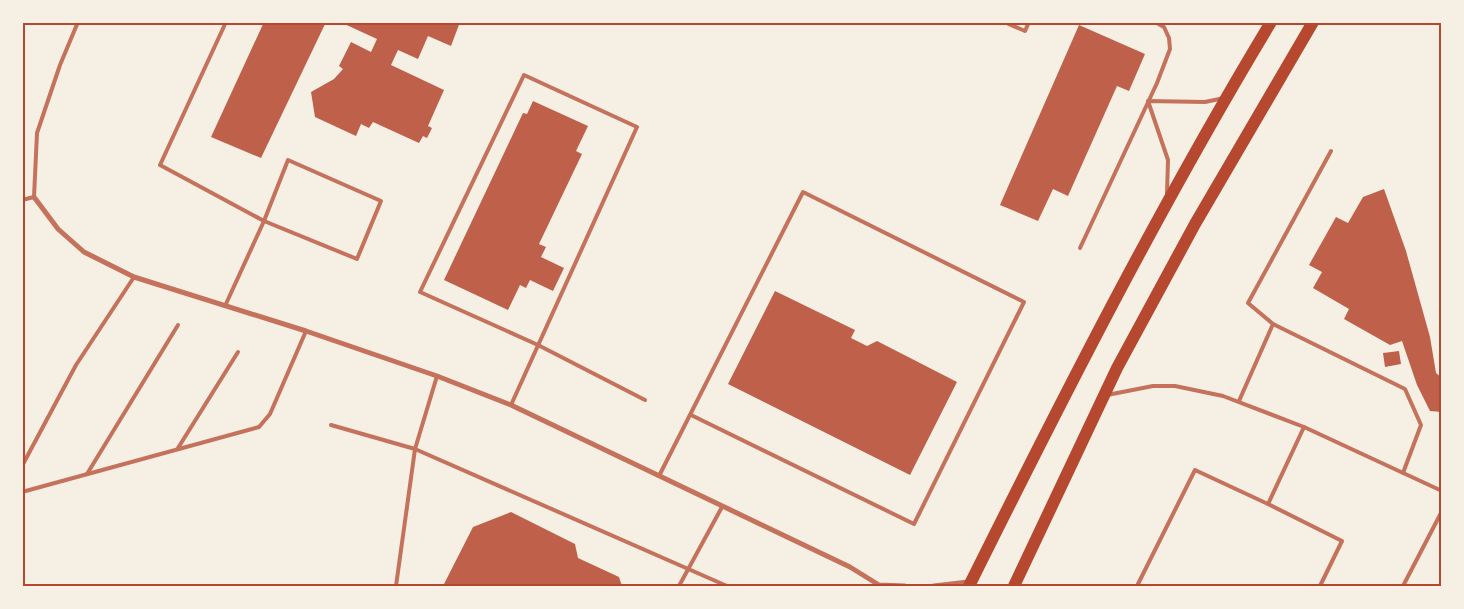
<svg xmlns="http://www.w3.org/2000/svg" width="1464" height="609" font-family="'DejaVu Sans',sans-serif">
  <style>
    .building { fill: #bf614a }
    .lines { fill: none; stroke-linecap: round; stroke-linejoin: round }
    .service { stroke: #c5725c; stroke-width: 4 }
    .minor { stroke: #c5725c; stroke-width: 5 }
    .primary { stroke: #b5482f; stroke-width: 12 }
    .neatline { fill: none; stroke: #b5482f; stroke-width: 2 }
  </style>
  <rect width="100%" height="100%" fill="#f6efe4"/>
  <g class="building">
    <path d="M264,22H326L261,158L211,137Z"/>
    <path d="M340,22H460L451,46L428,36L418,59L398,50L391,65L444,90L428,126L432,128L427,138L423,136L419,143L373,122L369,128L361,124L356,136L315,117L311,92L334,79L343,69L339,66L351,42L371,52L377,39Z"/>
    <path d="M1079,25L1145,54L1129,91L1117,86L1068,196L1053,189L1038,221L1000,205Z"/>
    <path d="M533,101L588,126L576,151L582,154L539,244L546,247L541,257L564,268L553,291L530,280L526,288L520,285L508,310L444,280L523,113L527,114Z"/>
    <path d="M1384,189L1406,251L1430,337L1436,373L1442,378V412L1430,411L1417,385L1402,341L1390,345L1344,319L1349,309L1313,288L1322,272L1309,265L1336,217L1348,223L1363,197Z"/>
    <path d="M775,291L855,330L851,338L867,346L877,341L957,382L910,475L728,384Z"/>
    <path d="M1399,351L1401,364L1385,367L1383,353Z"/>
    <path d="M511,512L575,544L578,558L619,577L622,586H443L473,527Z"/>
  </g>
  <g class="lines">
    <g class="service">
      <path d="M1004,22L1025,31L1029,22"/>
      <path d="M288,160L381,201L357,259L264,221Z"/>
      <path d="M1167,193L1168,160L1148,101L1205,102L1224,98"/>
      <path d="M22,200L34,197L37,133L60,65L78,22"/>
      <path d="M1080,248L1157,83L1170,49L1169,38L1164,27L1155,22"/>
      <path d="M225,306L264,221L160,165L226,22"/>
      <path d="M1273,324L1405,389L1421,425L1403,473"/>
      <path d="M437,376L415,449L727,586"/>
      <path d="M1107,395L1153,386H1175L1223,396L1304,427L1442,491"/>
      <path d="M1239,401L1273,324L1248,303L1331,151"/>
      <path d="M511,405L637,127L524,75L420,292L538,345L645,400"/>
      <path d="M331,425L415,449L396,586"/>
      <path d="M178,448L238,352"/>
      <path d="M22,466L76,365L134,277"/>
      <path d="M87,474L178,325"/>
      <path d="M659,476L803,192L1024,302L914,524L691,415"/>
      <path d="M22,492L259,427L270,414L306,331"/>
      <path d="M1268,504L1342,541L1320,586"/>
      <path d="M679,586L722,507"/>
      <path d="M1137,586L1195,470L1268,504L1304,427"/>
      <path d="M1403,586L1442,511"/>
    </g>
    <g class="minor">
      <path d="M34,197L58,229L84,252L134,277L306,331L437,376L511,405L850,567L879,585L905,586"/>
      <path d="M934,586L968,582"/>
    </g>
    <g class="primary">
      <path d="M969,586C1064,395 1160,206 1271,22"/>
      <path d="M1014,586L1117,368L1195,224L1313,22"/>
    </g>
  </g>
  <rect width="1464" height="609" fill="none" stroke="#f6efe4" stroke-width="48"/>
  <rect x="24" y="24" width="1416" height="561" class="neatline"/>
</svg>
